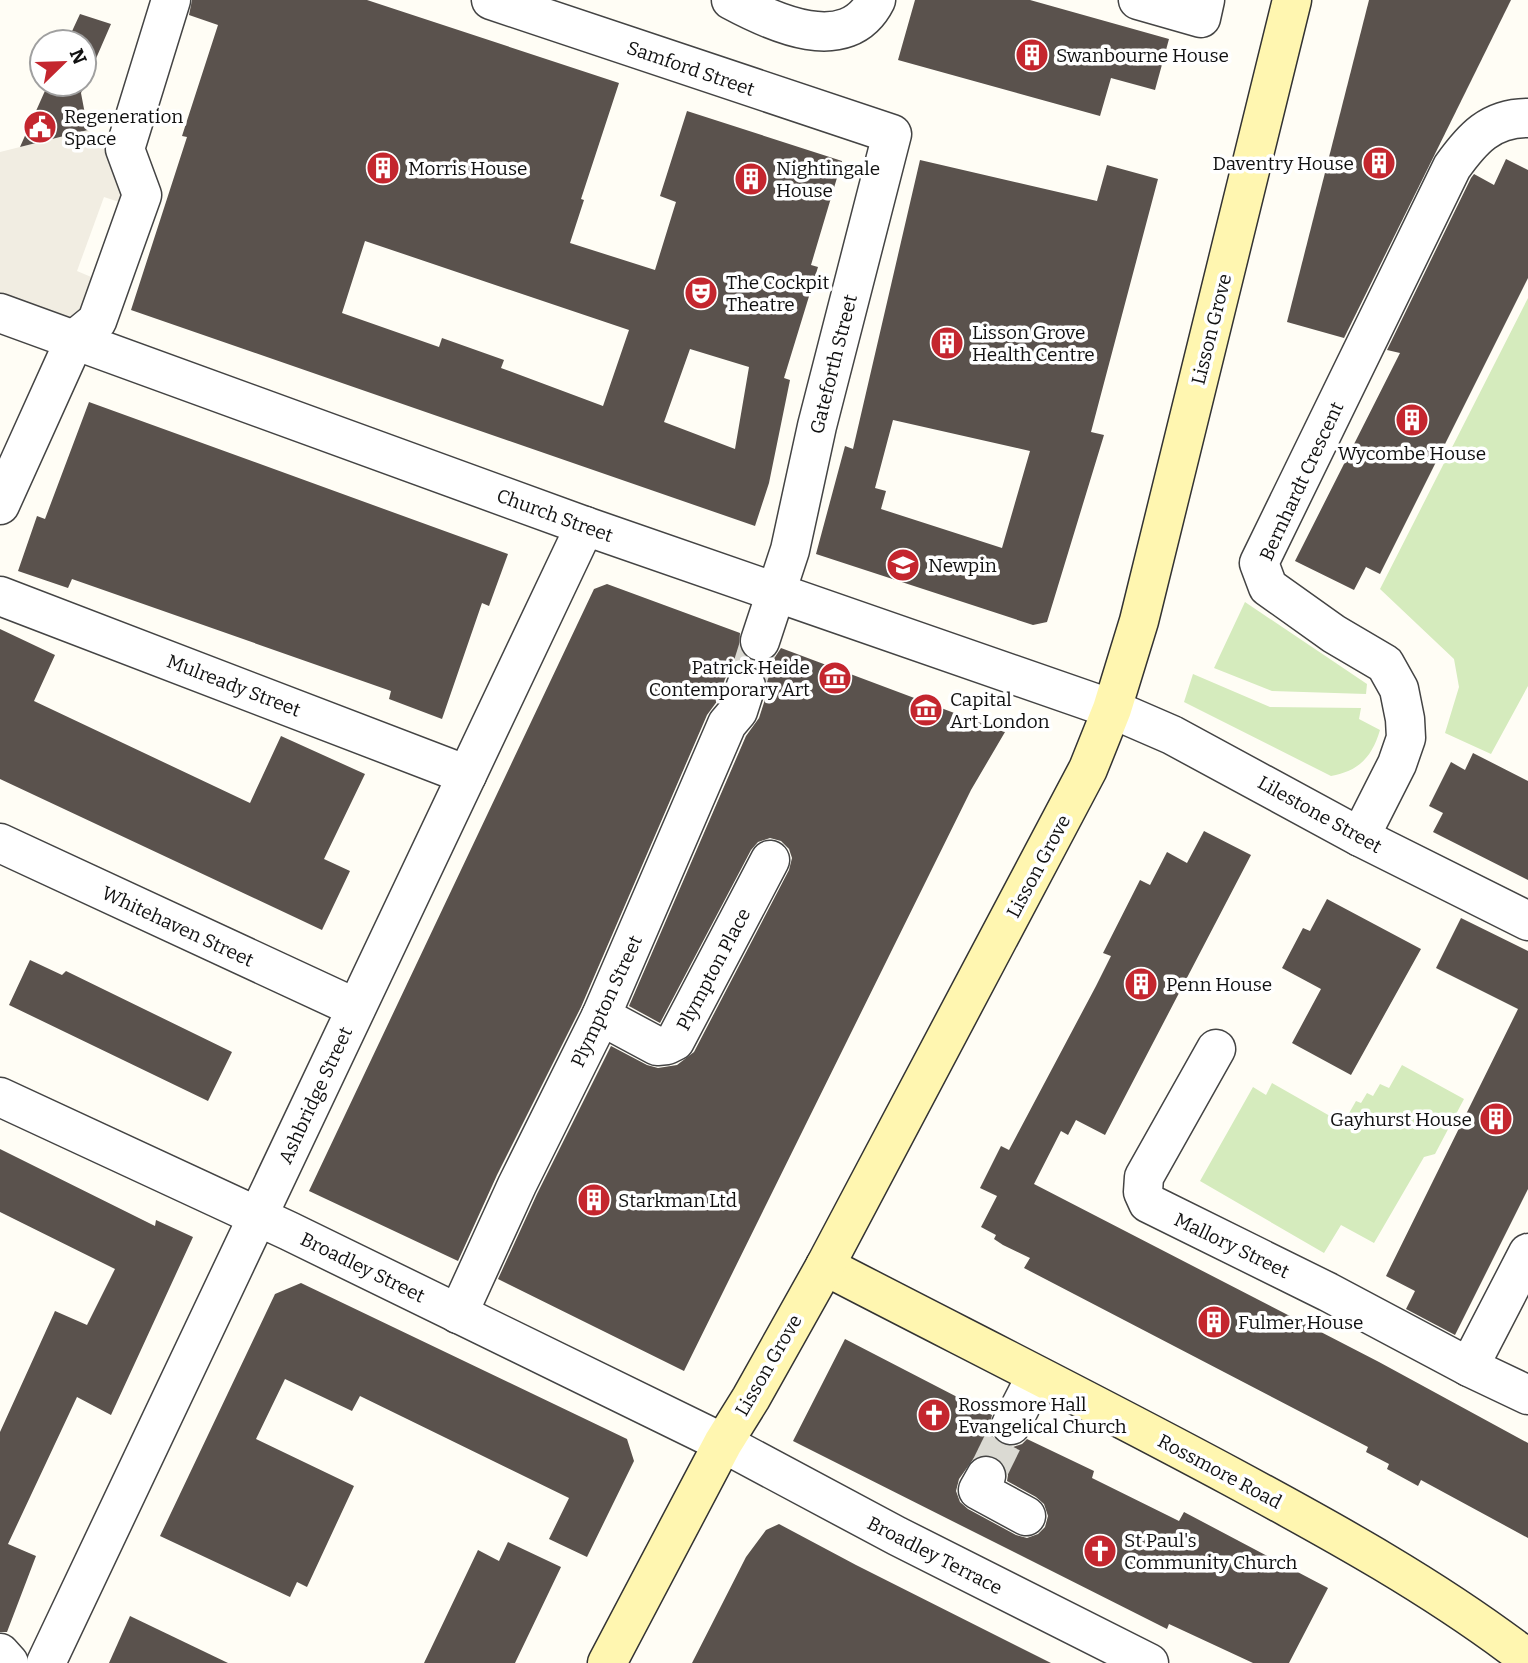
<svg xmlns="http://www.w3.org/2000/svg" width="1528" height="1663" font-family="Bitter,serif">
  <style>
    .green { fill: #d5ebbd }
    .plaza { fill: #f1ede2 }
    .building { fill: #5a524d; fill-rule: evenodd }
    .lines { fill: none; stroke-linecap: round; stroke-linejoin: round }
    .street-tunnel { stroke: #dbdad3; stroke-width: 38; stroke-dasharray: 38 19; stroke-linecap: butt }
    .street-casing { stroke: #444; stroke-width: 41 }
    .secondary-casing { stroke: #333; stroke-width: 41 }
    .street { stroke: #fff; stroke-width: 38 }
    .secondary { stroke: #fff6b0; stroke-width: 38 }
    .labels { text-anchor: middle; stroke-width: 7; stroke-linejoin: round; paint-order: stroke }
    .poi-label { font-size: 19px; fill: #111; stroke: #fff; text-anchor: start }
    .street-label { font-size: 19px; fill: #111; stroke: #fff }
  </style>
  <rect width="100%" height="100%" fill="#fffdf5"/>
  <g class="green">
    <path d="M1528,298V686L1491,754L1445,733L1459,687L1454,659L1380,589Z"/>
    <path d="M1245,602L1367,684L1366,694L1272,691L1214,668Z"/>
    <path d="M1193,674L1270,707L1361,708L1359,719L1380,730C1372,757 1359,771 1331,776L1184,702Z"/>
    <path d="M1402,1065L1464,1099L1435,1154L1424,1157L1374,1243L1341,1225L1324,1253L1200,1181L1253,1087L1266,1095L1272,1083L1337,1120L1342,1112L1348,1115L1356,1101L1361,1103L1367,1093L1373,1096L1380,1084L1389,1088Z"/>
  </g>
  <path class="plaza" d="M88,130L108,154L131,206L104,197L77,271L103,282L97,321L0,313V152Z"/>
  <g class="building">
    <path d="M192,0H367L619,83L581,199L584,200L570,243L655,270L676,202L660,196L687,111L842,161L811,265L818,267L784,378L790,380L769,483L755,526L131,310L187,137L182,136L218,25L189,15ZM365,241L629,330L603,406L501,368L504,360L442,338L439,347L342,313ZM690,349L749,367L735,449L664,422Z"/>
    <path d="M915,0H1030L1169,39L1155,90L1111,78L1100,116L898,60Z"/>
    <path d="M1369,0H1511L1344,338L1287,322Z"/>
    <path d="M80,14L111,24L81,93L88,130L20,147L48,84H84V42H67Z"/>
    <path d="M1506,159L1528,170V278L1380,574L1366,567L1354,590L1295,561L1400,353L1387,350L1471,178L1474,174L1494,185Z"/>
    <path d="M920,160L1097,201L1107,165L1158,179L1091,432L1104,435L1047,622L1033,625L816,554L845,446L853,449ZM893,420L1030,451L1002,548L881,509L886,491L875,488Z"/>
    <path d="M89,402L508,554L489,606L482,603L442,719L389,699L391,691L72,579L68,588L18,571L37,516L45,519Z"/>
    <path d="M607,584L740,633L739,646L743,655L753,661L765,662L775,657L781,648L1005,732L971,790L684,1371L498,1279L537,1194L611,1046L647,1065L658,1068L677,1065L694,1052L789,870L792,858L789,849L781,841L770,838L758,842L751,850L660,1023L629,1006L746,736L759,718L767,693V682L763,672L753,665H742L731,670L725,679L718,700L707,715L581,1007L497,1175L458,1261L309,1191L594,589Z"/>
    <path d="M0,629L55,655L34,701L250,803L281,736L365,774L324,859L350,871L322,930L0,779Z"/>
    <path d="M1473,753L1528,781V880L1433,832L1443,813L1429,806L1451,762L1465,770Z"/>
    <path d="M1204,831L1251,855L1105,1135L1076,1120L1068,1135L1061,1131L1034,1184L1379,1362L1528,1443V1538L1421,1480L1418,1486L1387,1469L1389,1464L1366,1452L1368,1447L1024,1268L1030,1258L1003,1245L994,1239L996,1235L981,1227L997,1196L980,1188L1001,1146L1009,1150L1096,986L1111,956L1103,953L1140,880L1150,885L1167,852L1187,863Z"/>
    <path d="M1327,899L1421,949L1351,1075L1292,1043L1321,989L1282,968L1303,928L1310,931Z"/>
    <path d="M1461,918L1528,951V1189L1455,1335L1406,1309L1415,1291L1386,1276L1518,1009L1436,968Z"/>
    <path d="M30,960L62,975L66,971L232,1052L208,1101L9,1005Z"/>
    <path d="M0,1149L155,1226L156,1220L193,1237L111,1415L77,1397L8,1544L36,1556L7,1632H0V1432L55,1311L87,1325L115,1269L0,1212Z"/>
    <path d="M301,1283L627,1439L634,1461L587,1557L549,1539L569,1498L360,1396L352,1411L285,1379L256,1439L354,1486L307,1587L297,1582L290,1597L160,1536L275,1294Z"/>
    <path d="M845,1339L992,1415L989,1427L993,1437L1000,1444L1013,1447L1022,1444L1027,1439L1094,1471L1092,1478L1179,1521L1184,1512L1328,1588L1289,1663H1253L1169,1624L1167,1629L793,1441ZM985,1454L996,1457L1004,1464L1008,1475L1007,1481L1036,1497L1044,1504L1048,1516L1045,1527L1038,1534L1027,1538L1016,1535L968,1509L960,1502L956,1491L959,1479L974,1458Z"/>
    <path d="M779,1524L856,1565L1051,1663H692L746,1557L766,1530Z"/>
    <path d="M508,1542L561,1567L515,1663H424L478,1550L499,1561Z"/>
    <path d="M130,1616L228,1663H109Z"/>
  </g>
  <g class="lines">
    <g class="street-tunnel">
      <path d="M746,686L760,641"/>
      <path d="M986,1476L1011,1425"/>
    </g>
    <defs>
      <g id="street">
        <path d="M491,0L892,134L817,426L790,550L760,641"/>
        <path d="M731,0C772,22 847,58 876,0"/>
        <path d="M1138,0L1201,18L1205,0"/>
        <path d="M0,313L585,526L1112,709L1172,735L1360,837L1528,921"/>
        <path d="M0,505L75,339L97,321L142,195L125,149L171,0"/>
        <path d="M0,596L467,775"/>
        <path d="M1360,837L1397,764L1406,738L1405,719L1399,689L1385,664L1334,634L1268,587L1259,563L1452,167C1472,139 1490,118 1528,118"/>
        <path d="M0,843L356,1008"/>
        <path d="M601,1016L657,1046L667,1045L675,1041L770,860"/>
        <path d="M1216,1049L1144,1177L1143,1192L1148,1203L1328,1292L1469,1367L1528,1395"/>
        <path d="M0,1097L289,1231L723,1443L897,1536L1149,1663"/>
        <path d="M458,1314L517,1185L601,1016L727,724L738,711L746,686"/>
        <path d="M1469,1367L1528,1253"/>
        <path d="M1011,1425L1036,1376"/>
        <path d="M986,1476L978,1490L1026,1516"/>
        <path d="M0,1653L9,1663"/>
        <path d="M46,1663L585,526"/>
      </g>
      <g id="secondary">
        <path d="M825,1266C960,1336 1096,1404 1230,1476C1332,1531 1436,1588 1528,1659"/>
        <path d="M607,1663L723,1443L751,1398L825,1266L1088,769L1112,709L1139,621L1292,0"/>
      </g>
    </defs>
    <use href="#street" class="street-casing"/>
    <use href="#secondary" class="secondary-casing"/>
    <use href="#street" class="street"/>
    <use href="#secondary" class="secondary"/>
  </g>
  <defs>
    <symbol id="building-disc" viewBox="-11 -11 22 22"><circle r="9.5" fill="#c4262e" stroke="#fff"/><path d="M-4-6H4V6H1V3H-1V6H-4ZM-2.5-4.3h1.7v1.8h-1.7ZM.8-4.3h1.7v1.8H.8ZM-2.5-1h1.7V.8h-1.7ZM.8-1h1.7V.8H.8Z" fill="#fff"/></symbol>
    <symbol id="civic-disc" viewBox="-11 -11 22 22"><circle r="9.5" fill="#c4262e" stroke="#fff"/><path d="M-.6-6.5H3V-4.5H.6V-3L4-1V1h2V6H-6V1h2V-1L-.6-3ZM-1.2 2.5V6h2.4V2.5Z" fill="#fff"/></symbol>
    <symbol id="theatre-disc" viewBox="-11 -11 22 22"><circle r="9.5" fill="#c4262e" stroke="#fff"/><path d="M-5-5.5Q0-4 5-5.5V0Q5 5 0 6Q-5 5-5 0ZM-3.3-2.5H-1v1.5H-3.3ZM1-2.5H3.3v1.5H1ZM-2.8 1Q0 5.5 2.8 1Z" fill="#fff"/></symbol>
    <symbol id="school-disc" viewBox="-11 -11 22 22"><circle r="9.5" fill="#c4262e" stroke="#fff"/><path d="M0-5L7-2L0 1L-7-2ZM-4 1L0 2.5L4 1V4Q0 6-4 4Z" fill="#fff"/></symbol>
    <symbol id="museum-disc" viewBox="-11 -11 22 22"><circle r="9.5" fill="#c4262e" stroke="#fff"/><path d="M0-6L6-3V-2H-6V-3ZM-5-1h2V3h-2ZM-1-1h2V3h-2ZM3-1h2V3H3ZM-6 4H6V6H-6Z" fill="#fff"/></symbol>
    <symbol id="church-disc" viewBox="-11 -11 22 22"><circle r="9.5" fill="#c4262e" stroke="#fff"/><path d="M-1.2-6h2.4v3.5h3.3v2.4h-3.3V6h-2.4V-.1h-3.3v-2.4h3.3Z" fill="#fff"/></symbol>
  </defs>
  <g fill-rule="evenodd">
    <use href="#building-disc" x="1013" y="36" width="38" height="38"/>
    <use href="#civic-disc" x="21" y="108" width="38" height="38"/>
    <use href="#building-disc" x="1360" y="144" width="38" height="38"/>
    <use href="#building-disc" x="364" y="149" width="38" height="38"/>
    <use href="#building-disc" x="732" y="160" width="38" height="38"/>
    <use href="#theatre-disc" x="682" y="274" width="38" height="38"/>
    <use href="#building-disc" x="928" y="324" width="38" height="38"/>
    <use href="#building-disc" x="1393" y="401" width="38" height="38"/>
    <use href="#school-disc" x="884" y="546" width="38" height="38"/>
    <use href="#museum-disc" x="816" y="659" width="38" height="38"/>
    <use href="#museum-disc" x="907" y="691" width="38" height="38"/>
    <use href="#building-disc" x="1122" y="965" width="38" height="38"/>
    <use href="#building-disc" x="1477" y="1100" width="38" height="38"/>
    <use href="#building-disc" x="575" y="1181" width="38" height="38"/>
    <use href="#building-disc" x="1195" y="1303" width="38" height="38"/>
    <use href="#church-disc" x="915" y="1396" width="38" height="38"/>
    <use href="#church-disc" x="1081" y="1532" width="38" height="38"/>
  </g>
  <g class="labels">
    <g class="poi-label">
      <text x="1056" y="62">Swanbourne House</text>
      <text x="64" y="123">Regeneration<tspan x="64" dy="22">Space</tspan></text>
      <text x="1354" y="170" text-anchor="end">Daventry House</text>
      <text x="408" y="175">Morris House</text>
      <text x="776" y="175">Nightingale<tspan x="776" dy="22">House</tspan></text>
      <text x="726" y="289">The Cockpit<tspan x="726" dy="22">Theatre</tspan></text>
      <text x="972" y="339">Lisson Grove<tspan x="972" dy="22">Health Centre</tspan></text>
      <text x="1412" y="460" text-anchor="middle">Wycombe House</text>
      <text x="928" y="572">Newpin</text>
      <text x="810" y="674" text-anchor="end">Patrick Heide<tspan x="810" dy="22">Contemporary Art</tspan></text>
      <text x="950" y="706">Capital<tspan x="950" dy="22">Art London</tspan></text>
      <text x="1166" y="991">Penn House</text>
      <text x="1472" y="1126" text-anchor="end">Gayhurst House</text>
      <text x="618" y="1207">Starkman Ltd</text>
      <text x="1238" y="1329">Fulmer House</text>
      <text x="958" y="1411">Rossmore Hall<tspan x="958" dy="22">Evangelical Church</tspan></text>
      <text x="1124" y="1547">St Paul's<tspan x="1124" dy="22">Community Church</tspan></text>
    </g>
    <g class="street-label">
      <text transform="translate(691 68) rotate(19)" y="7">Samford Street</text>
      <text transform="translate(1211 329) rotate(-76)" y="7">Lisson Grove</text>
      <text transform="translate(833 364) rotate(-76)" y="7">Gateforth Street</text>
      <text transform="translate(1301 481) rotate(-65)" y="7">Bernhardt Crescent</text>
      <text transform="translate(555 515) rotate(20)" y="7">Church Street</text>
      <text transform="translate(234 685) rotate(21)" y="7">Mulready Street</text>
      <text transform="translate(1320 814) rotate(29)" y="7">Lilestone Street</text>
      <text transform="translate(1038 866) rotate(-62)" y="7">Lisson Grove</text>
      <text transform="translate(178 926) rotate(25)" y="7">Whitehaven Street</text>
      <text transform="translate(713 969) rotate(-62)" y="7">Plympton Place</text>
      <text transform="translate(606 1001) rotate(-65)" y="7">Plympton Street</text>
      <text transform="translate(315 1095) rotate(-65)" y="7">Ashbridge Street</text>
      <text transform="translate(1232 1245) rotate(26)" y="7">Mallory Street</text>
      <text transform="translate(363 1267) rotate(26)" y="7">Broadley Street</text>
      <text transform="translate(768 1365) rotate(-60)" y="7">Lisson Grove</text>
      <text transform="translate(1220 1471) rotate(28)" y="7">Rossmore Road</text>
      <text transform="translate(935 1555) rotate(27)" y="7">Broadley Terrace</text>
    </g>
  </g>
  <g transform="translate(63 63) rotate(67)"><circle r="33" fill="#ffffff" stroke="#a0a0a0" stroke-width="2"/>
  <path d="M0-5L12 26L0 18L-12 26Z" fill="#c4262e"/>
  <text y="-10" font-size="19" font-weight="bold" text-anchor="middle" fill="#111111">N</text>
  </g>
</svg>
